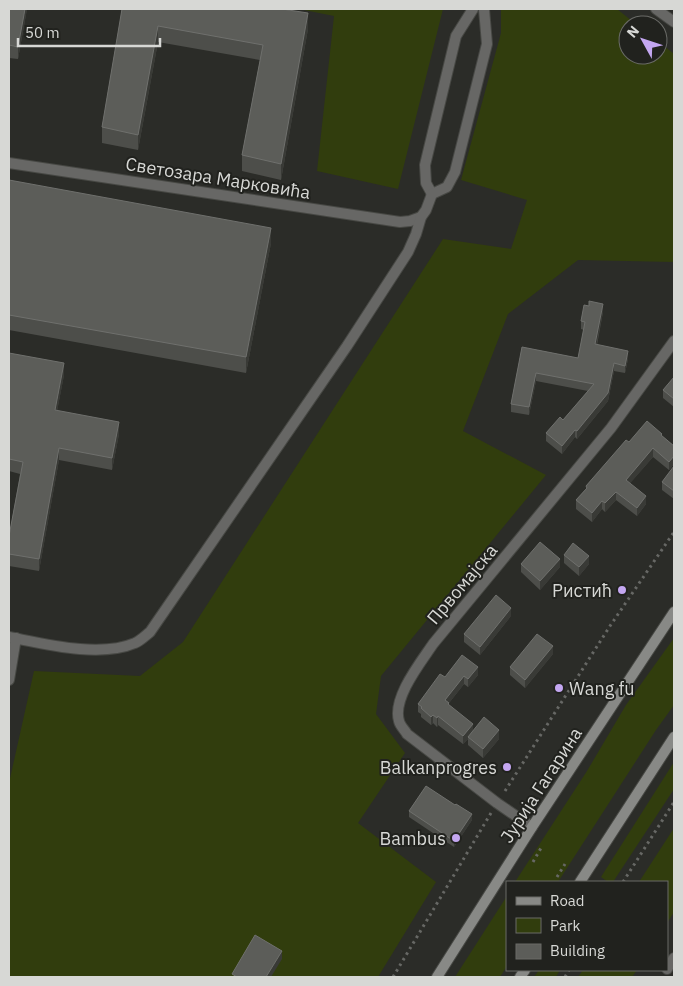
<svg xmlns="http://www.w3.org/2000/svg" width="683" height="986" font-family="'IBM Plex Sans',sans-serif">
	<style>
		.green { fill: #313d0d }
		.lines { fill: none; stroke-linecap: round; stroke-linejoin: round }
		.lane-casing { stroke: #474844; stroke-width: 12 }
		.street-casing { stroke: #474844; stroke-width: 12 }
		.secondary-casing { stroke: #474844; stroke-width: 12 }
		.path { stroke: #676865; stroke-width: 3; stroke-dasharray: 2.5 4; stroke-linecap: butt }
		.lane { stroke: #676765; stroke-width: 10 }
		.street { stroke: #676765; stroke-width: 10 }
		.secondary { stroke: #888986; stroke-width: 10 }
		.wall { fill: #4d4e4a }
		.shaded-wall { fill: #393a36 }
		.building { fill: #5c5d59; stroke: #6f706d }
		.poi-dot { fill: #c4a7f1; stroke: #21221e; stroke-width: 2 }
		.labels { text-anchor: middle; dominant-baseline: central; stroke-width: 4; stroke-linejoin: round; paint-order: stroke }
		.street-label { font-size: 18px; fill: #d7d8d5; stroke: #21221e }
		.poi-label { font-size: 18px; fill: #d7d8d5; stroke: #21221e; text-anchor: end }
	</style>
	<rect width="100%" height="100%" fill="#2b2c28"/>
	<g class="green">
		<path d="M 299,9 L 443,9 L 398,189 L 317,171 L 334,16 Z"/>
		<path d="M 501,9 L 617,9 L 637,25 L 628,25 L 628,55 L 658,55 L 658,41 L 674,54 L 674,262 L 578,260 L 508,314 L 463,431 L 546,475 L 381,676 L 376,714 L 405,753 L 358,823 L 436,882 L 378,977 L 9,977 L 9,783 L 34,671 L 140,676 L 183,642 L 443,239 L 511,249 L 527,200 L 461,180 L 501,33 Z"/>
		<path d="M 674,638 L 674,705 L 656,730 L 558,882 L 515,882 L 587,771 L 626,705 Z"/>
		<path d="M 674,762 L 674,789 L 613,882 L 608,882 L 601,877 Z"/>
		<path d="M 674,828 L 674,912 L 667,923 L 667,882 L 639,882 Z"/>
		<path d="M 507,896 L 507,966 L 500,977 L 455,977 Z"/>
		<path d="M 539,970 L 560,970 L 556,977 L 534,977 Z"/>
		<path d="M 583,970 L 637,970 L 632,977 L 578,977 Z"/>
	</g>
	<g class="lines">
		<defs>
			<g id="lane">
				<path d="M 656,9 L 674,22"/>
				<path d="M 9,163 L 400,222 L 410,221 L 421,217"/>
				<path d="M 432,194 L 426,183 L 425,165 L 456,36 L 473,9"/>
				<path d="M 9,637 C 45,644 100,658 135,643 C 140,641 145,636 150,632 L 347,346 L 408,252 L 416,234 L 421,217 L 426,210 L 432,194 L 447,187 L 455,172 L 487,44 L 484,9"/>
				<path d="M 9,680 L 16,638"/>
				<path d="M 667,969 L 674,958"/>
			</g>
			<path id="street" d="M 532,827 L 497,803 L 407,734 C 405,730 400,726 399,721 C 392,698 421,662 433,644 L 611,428 L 674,341"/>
			<g id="secondary">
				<path d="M 580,882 L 674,737"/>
				<path d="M 437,977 L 532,827 L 674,612"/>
				<path d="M 520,977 L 525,970"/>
			</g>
		</defs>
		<use href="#lane" class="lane-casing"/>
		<use href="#street" class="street-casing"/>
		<use href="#secondary" class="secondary-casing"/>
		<g class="path">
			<path d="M 505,791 L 610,626 L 674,532"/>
			<path d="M 533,862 L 541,848"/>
			<path d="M 557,877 L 565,864"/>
			<path d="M 623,882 L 674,802"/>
			<path d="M 393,977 L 491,813"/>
			<path d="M 565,977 L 569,970"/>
		</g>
		<use href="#lane" class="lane"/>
		<use href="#street" class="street"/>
		<use href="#secondary" class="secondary"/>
	</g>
	<g class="wall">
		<path d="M 9,9 L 27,9 L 18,59 L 9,58 Z"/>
		<path d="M 122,9 L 308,29 L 281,180 L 242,171 L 242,155 L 260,60 L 158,42 L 138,150 L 102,143 L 102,127 Z"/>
		<path d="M 9,180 L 271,243 L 246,373 L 9,330 Z"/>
		<path d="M 603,312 L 597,345 L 628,359 L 625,373 L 614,371 L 608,401 L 577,439 L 575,437 L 562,454 L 546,441 L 546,433 L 563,420 L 588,391 L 536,381 L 529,415 L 511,412 L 511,404 L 522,347 L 578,358 L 584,330 L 581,329 L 581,321 Z"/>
		<path d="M 9,353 L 64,375 L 57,411 L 119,434 L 112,470 L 59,460 L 39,571 L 9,566 L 9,536 L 20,474 L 9,471 Z"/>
		<path d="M 674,377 L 674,407 L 663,398 L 663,390 Z"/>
		<path d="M 662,436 L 674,446 L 674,464 L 669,470 L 653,457 L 630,483 L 646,504 L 637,516 L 616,500 L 605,512 L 602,509 L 592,522 L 576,509 L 576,500 L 586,489 L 586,486 L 629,442 Z"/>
		<path d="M 674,466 L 674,499 L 662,490 L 662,482 Z"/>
		<path d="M 564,555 L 589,564 L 579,576 L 564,563 Z"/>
		<path d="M 521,564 L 560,567 L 540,590 L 521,572 Z"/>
		<path d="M 511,616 L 480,655 L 464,642 L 464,634 Z"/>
		<path d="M 553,654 L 525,688 L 510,675 L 510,667 Z"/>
		<path d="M 478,675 L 468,687 L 464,684 L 449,703 L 449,705 L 473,730 L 499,739 L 483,758 L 468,745 L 468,739 L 463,744 L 438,725 L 437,727 L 433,723 L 431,725 L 421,717 L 421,714 L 418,712 L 418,704 L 445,677 Z"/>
		<path d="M 455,805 L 472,820 L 454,847 L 409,817 L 409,811 Z"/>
	</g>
	<g class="shaded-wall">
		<path d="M 25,9 L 27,9 L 18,59 L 18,47 Z"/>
		<path d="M 308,13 L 308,29 L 281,180 L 281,164 Z"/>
		<path d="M 158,26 L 158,42 L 138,150 L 138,135 Z"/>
		<path d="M 271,228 L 271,243 L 246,373 L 246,357 Z"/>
		<path d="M 603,304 L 603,312 L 595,352 L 595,344 Z"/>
		<path d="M 628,351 L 628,359 L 625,373 L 625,366 Z"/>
		<path d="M 64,363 L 64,375 L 55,422 L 55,410 Z"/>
		<path d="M 614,363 L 614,371 L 608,401 L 577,439 L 577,431 Z"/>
		<path d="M 536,373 L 536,381 L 529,415 L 529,407 Z"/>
		<path d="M 119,422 L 119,434 L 112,470 L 112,458 Z"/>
		<path d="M 575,430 L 575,437 L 562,454 L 562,446 Z"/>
		<path d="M 59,448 L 59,460 L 39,571 L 39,559 Z"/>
		<path d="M 653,448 L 653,457 L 626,488 L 626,480 Z"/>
		<path d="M 674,456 L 674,464 L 669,470 L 669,462 Z"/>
		<path d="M 616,492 L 616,500 L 605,512 L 605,503 Z"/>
		<path d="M 646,496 L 646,504 L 637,516 L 637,508 Z"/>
		<path d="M 602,501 L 602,509 L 592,522 L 592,513 Z"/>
		<path d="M 589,556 L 589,564 L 579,576 L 579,567 Z"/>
		<path d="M 560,559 L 560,567 L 540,590 L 540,581 Z"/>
		<path d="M 511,608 L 511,616 L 480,655 L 480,647 Z"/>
		<path d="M 553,646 L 553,654 L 525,688 L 525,680 Z"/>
		<path d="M 478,667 L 478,675 L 468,687 L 468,679 Z"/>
		<path d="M 464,676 L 464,684 L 449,703 L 449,711 L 445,700 Z"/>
		<path d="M 433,715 L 433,723 L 431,725 L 431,717 Z"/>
		<path d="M 438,716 L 438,725 L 437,727 L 437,718 Z"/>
		<path d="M 473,724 L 473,732 L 468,737 L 468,739 L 463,744 L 463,736 Z"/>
		<path d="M 499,730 L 499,739 L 483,758 L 483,749 Z"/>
		<path d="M 472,814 L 472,820 L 454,847 L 454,841 Z"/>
		<path d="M 282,951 L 282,959 L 271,977 L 266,977 Z"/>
	</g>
	<g class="building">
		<path d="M 9,9 L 25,9 L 18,47 L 9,45 Z"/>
		<path d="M 122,9 L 282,9 L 308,13 L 281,164 L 242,155 L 263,45 L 158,26 L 138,135 L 102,127 Z"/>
		<path d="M 9,180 L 271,228 L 246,357 L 9,315 Z"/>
		<path d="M 589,301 L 603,304 L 595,344 L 628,351 L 625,366 L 614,363 L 608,393 L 577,431 L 575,430 L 562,446 L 546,433 L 560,417 L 563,420 L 594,384 L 536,373 L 529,407 L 511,404 L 522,347 L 578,358 L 585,322 L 581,321 L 584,305 L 589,306 Z"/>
		<path d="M 9,353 L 64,363 L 55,410 L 119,422 L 112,458 L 59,448 L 39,559 L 9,554 L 9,536 L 23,462 L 9,459 Z"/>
		<path d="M 674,377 L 674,399 L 663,390 Z"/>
		<path d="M 647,421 L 662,434 L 661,435 L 674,446 L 674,456 L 669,462 L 653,448 L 626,480 L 646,496 L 637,508 L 616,492 L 605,503 L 602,501 L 592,513 L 576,500 L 587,488 L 586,486 L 626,440 L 629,442 Z"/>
		<path d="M 674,466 L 674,491 L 662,482 Z"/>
		<path d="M 540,542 L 560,559 L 540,581 L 521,564 Z"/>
		<path d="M 573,543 L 589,556 L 579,567 L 564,555 Z"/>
		<path d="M 496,595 L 511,608 L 480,647 L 464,634 Z"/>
		<path d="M 537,634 L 553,646 L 525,680 L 510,667 Z"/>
		<path d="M 462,655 L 478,667 L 468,679 L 464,676 L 445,700 L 449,703 L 448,704 L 473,724 L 463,736 L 438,716 L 437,718 L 433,715 L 431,717 L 421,708 L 422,707 L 418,704 L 440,674 L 445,677 Z"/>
		<path d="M 484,717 L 499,730 L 483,749 L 468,737 Z"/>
		<path d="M 426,786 L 455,805 L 456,804 L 472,814 L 454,841 L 409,811 Z"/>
		<path d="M 255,935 L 282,951 L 266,977 L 237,977 L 232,974 Z"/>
	</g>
	<g class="poi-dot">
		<circle cx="622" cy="590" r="5"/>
		<circle cx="559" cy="688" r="5"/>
		<circle cx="507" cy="767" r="5"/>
		<circle cx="456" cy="838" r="5"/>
	</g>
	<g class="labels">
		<g class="street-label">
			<text transform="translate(218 178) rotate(9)">Светозара Марковића</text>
			<text transform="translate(462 584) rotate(-50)">Првомајска</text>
			<text transform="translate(541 785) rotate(-57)">Јурија Гагарина</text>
		</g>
		<g class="poi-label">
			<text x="612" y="590">Ристић</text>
			<text x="569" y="688" text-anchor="start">Wang fu</text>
			<text x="497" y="767">Balkanprogres</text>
			<text x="446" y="838">Bambus</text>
		</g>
	</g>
	<rect width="683" height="986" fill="none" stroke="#d7d8d5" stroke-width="20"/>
	<rect x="506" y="881" width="162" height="90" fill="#21221e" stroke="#6a6b67"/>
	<rect x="516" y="897" width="25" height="8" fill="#888986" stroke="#6a6b67"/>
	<text x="550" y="906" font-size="15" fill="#d7d8d5">Road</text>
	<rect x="516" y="918" width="25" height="15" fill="#313d0d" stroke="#6a6b67"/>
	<text x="550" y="931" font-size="15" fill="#d7d8d5">Park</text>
	<rect x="516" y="944" width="25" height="15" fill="#5c5d59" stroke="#6a6b67"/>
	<text x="550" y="956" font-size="15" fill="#d7d8d5">Building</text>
	<g transform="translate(643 40) rotate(310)"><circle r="24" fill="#21221e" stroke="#6a6b67"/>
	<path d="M0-4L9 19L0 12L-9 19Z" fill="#c4a7f1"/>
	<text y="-8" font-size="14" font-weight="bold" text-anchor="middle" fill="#d7d8d5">N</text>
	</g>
	<path d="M18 38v8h142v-8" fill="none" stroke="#d7d8d5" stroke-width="2.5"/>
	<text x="25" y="38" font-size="15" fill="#d7d8d5" stroke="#21221e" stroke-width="4" paint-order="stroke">50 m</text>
</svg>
